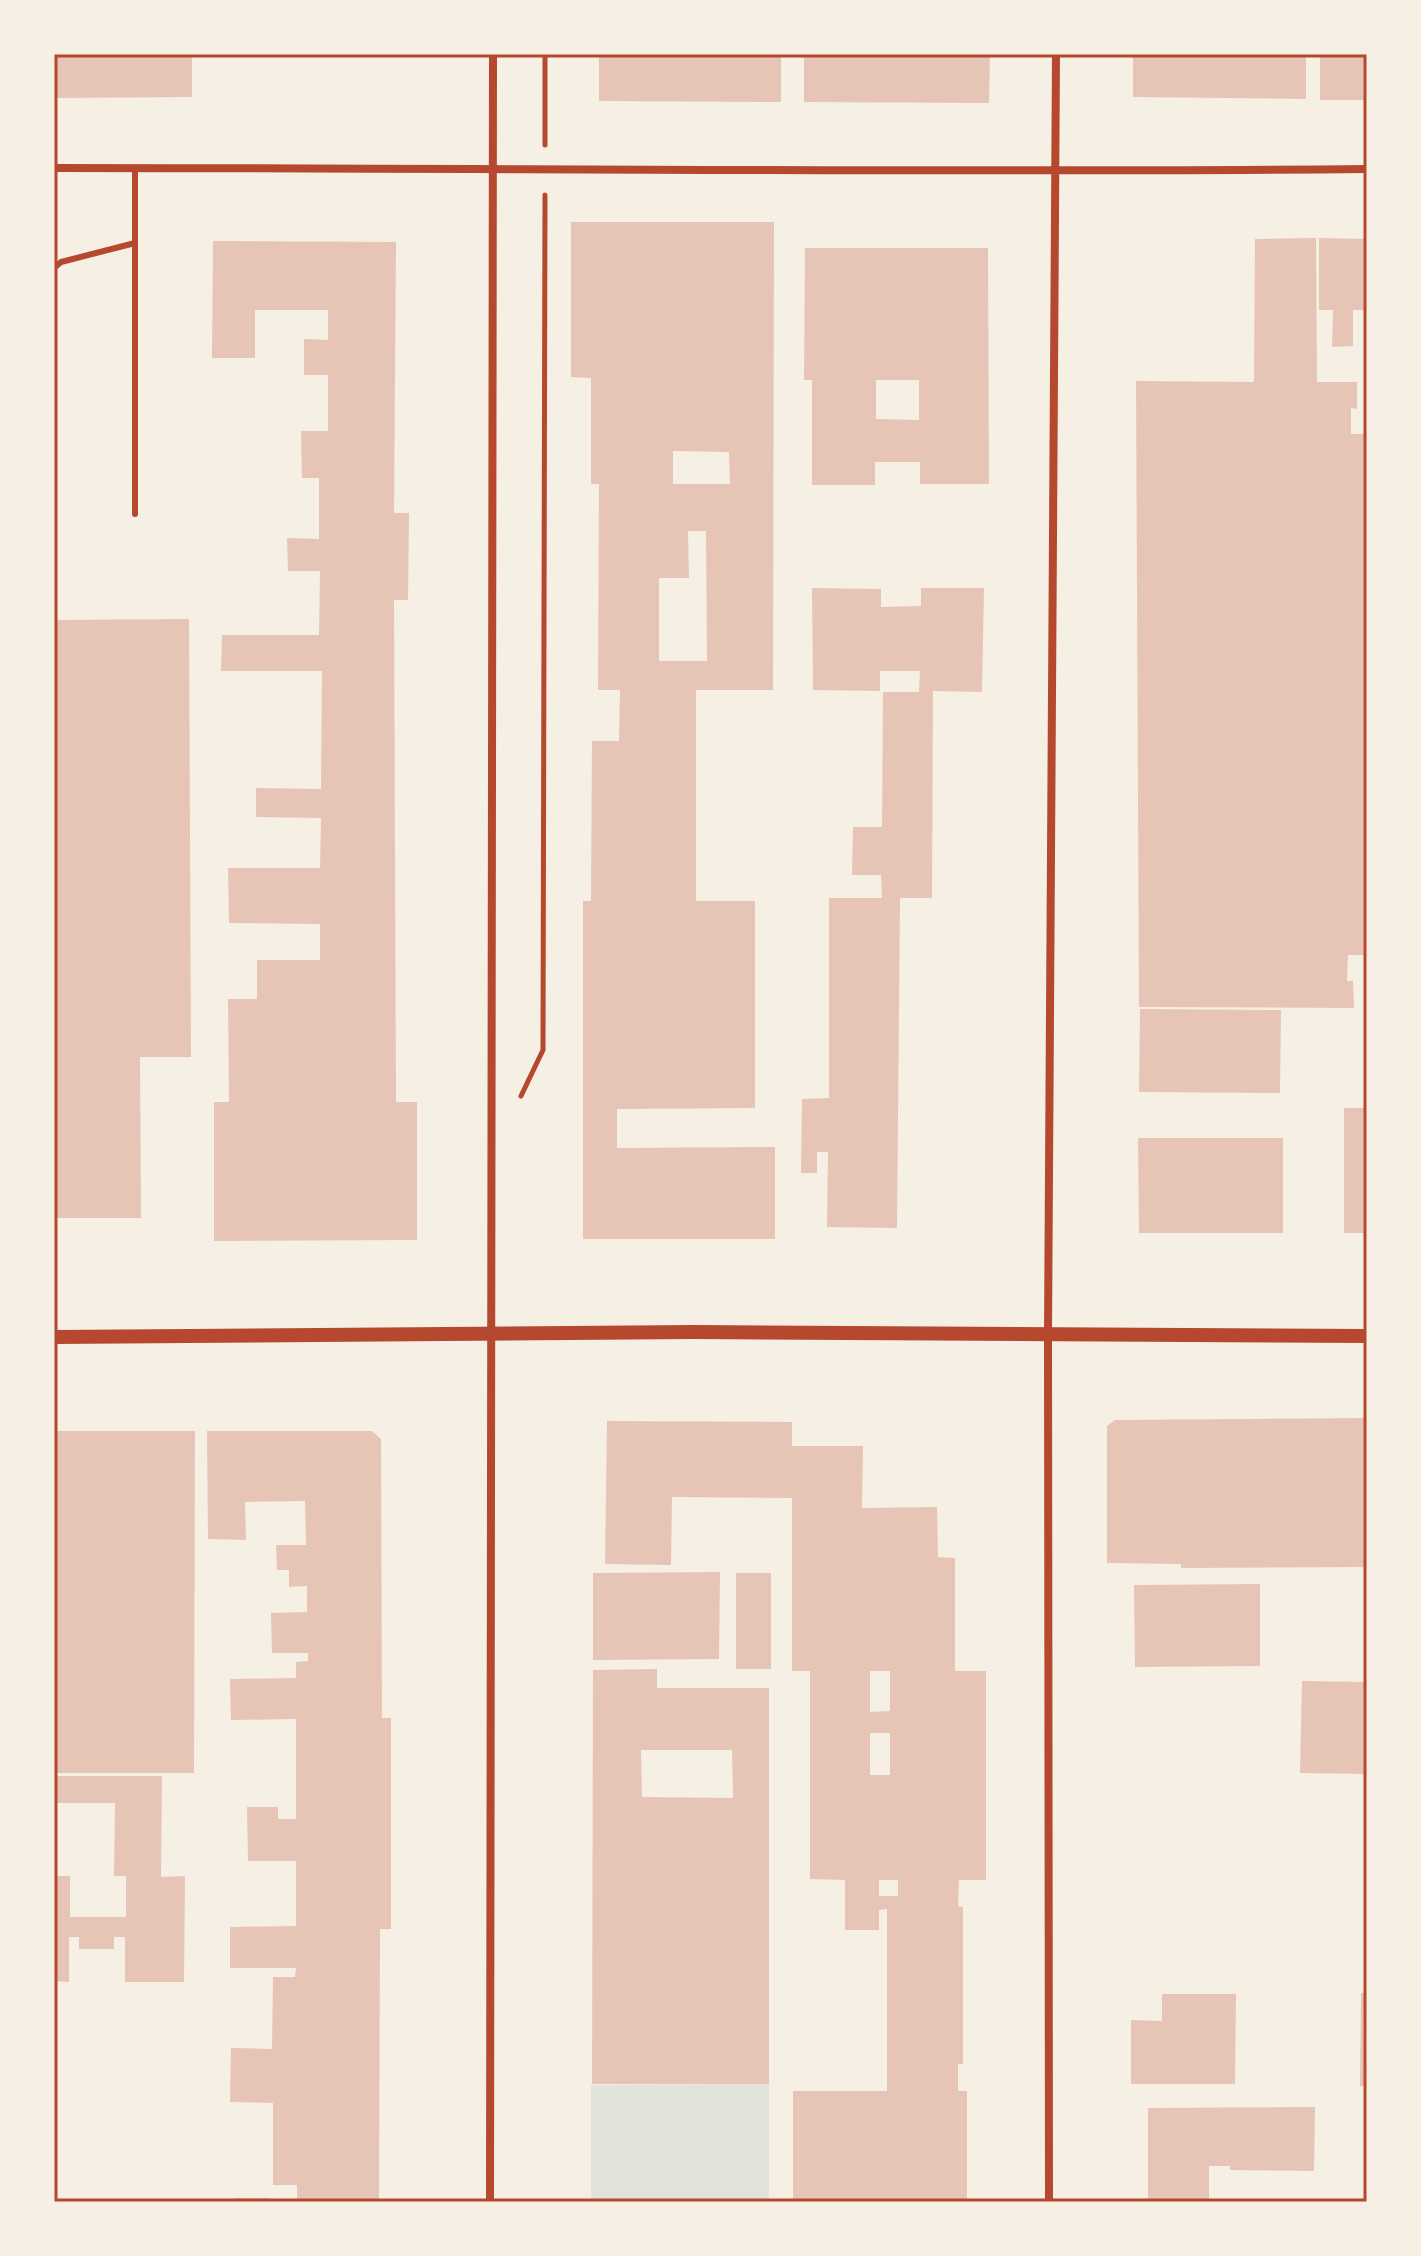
<svg xmlns="http://www.w3.org/2000/svg" width="1421" height="2256" font-family="Raleway,sans-serif">
	<style>
		.green { fill: #e2e4dc }
		.building { fill: #e6c5b7; fill-rule: evenodd }
		.lines { fill: none; stroke-linecap: round; stroke-linejoin: round }
		.path { stroke: #b5482f; stroke-width: 5 }
		.service { stroke: #b5482f; stroke-width: 6 }
		.minor { stroke: #b5482f; stroke-width: 8 }
		.tertiary { stroke: #b5482f; stroke-width: 14 }
		.neatline { fill: none; stroke: #b5482f; stroke-width: 3 }
	</style>
	<rect width="100%" height="100%" fill="#f6efe4"/>
	<path class="green" d="M 769,2084 L 769,2202 L 591,2202 L 591,2085 Z"/>
	<g class="building">
		<path d="M 54,54 L 192,54 L 192,97 L 54,98 Z"/>
		<path d="M 599,54 L 781,54 L 781,102 L 599,101 Z"/>
		<path d="M 804,54 L 990,54 L 989,103 L 804,102 Z"/>
		<path d="M 1133,54 L 1306,54 L 1306,99 L 1133,97 Z"/>
		<rect x="1320" y="54" width="47" height="46"/>
		<path d="M 571,222 L 774,222 L 773,690 L 696,690 L 696,901 L 755,901 L 755,1108 L 617,1109 L 617,1148 L 775,1147 L 775,1239 L 583,1239 L 583,901 L 591,901 L 592,741 L 619,741 L 620,690 L 598,690 L 599,484 L 591,484 L 591,378 L 571,377 ZM 673,451 L 729,452 L 730,484 L 673,484 ZM 688,531 L 706,531 L 707,661 L 659,661 L 659,578 L 689,578 Z"/>
		<path d="M 1316,238 L 1317,382 L 1357,382 L 1357,409 L 1351,408 L 1351,434 L 1367,434 L 1367,955 L 1348,955 L 1347,981 L 1353,981 L 1354,1008 L 1139,1007 L 1136,381 L 1254,382 L 1255,239 Z"/>
		<path d="M 1319,238 L 1367,239 L 1367,310 L 1353,310 L 1353,346 L 1332,347 L 1333,310 L 1319,310 Z"/>
		<path d="M 213,241 L 396,242 L 394,513 L 409,513 L 408,600 L 394,600 L 396,1102 L 417,1102 L 417,1240 L 214,1241 L 214,1102 L 229,1102 L 228,999 L 257,999 L 257,960 L 320,960 L 320,924 L 229,923 L 228,868 L 320,868 L 321,818 L 256,817 L 256,788 L 321,789 L 322,671 L 221,671 L 222,635 L 319,635 L 320,571 L 288,571 L 287,538 L 319,539 L 319,478 L 302,478 L 301,431 L 328,431 L 328,375 L 304,375 L 304,339 L 328,340 L 328,310 L 255,310 L 255,358 L 212,358 Z"/>
		<path d="M 805,248 L 988,248 L 989,484 L 920,484 L 920,462 L 875,462 L 875,485 L 812,485 L 812,380 L 804,380 ZM 876,380 L 919,380 L 919,420 L 876,419 Z"/>
		<path d="M 812,588 L 881,589 L 881,607 L 921,606 L 921,588 L 984,588 L 982,692 L 933,691 L 932,898 L 900,898 L 897,1228 L 827,1227 L 828,1152 L 817,1152 L 817,1173 L 801,1173 L 802,1099 L 829,1098 L 829,898 L 882,898 L 881,875 L 852,875 L 853,827 L 882,827 L 883,692 L 919,692 L 920,671 L 880,671 L 880,691 L 813,690 Z"/>
		<path d="M 189,619 L 191,1057 L 140,1057 L 141,1218 L 54,1218 L 54,620 Z"/>
		<path d="M 1140,1009 L 1281,1010 L 1280,1093 L 1139,1092 Z"/>
		<rect x="1344" y="1108" width="23" height="125"/>
		<path d="M 1138,1138 L 1283,1138 L 1283,1233 L 1139,1233 Z"/>
		<path d="M 1367,1418 L 1367,1567 L 1181,1568 L 1181,1564 L 1107,1563 L 1107,1426 L 1115,1420 Z"/>
		<path d="M 607,1421 L 792,1422 L 792,1446 L 863,1446 L 862,1508 L 937,1507 L 938,1557 L 955,1558 L 955,1671 L 986,1671 L 986,1880 L 959,1880 L 958,1906 L 963,1907 L 963,2064 L 958,2064 L 958,2091 L 967,2091 L 967,2202 L 793,2202 L 793,2091 L 887,2091 L 887,1909 L 879,1910 L 879,1930 L 845,1930 L 845,1880 L 810,1879 L 810,1671 L 792,1671 L 792,1498 L 672,1497 L 671,1565 L 605,1564 ZM 870,1671 L 890,1671 L 890,1711 L 870,1712 ZM 870,1733 L 890,1733 L 890,1775 L 870,1775 ZM 879,1880 L 898,1880 L 898,1896 L 879,1896 Z"/>
		<path d="M 54,1431 L 195,1431 L 194,1773 L 54,1773 Z"/>
		<path d="M 207,1431 L 372,1431 L 381,1439 L 382,1718 L 391,1718 L 391,1929 L 380,1929 L 379,2202 L 297,2202 L 297,2185 L 273,2185 L 273,2103 L 230,2102 L 231,2048 L 272,2049 L 273,1977 L 295,1977 L 296,1968 L 230,1968 L 230,1927 L 296,1926 L 296,1861 L 248,1861 L 247,1807 L 278,1807 L 278,1819 L 296,1819 L 296,1719 L 231,1720 L 230,1679 L 296,1678 L 296,1662 L 308,1661 L 308,1653 L 272,1653 L 271,1613 L 307,1612 L 307,1586 L 289,1587 L 289,1570 L 277,1570 L 276,1545 L 306,1545 L 305,1501 L 245,1502 L 246,1540 L 208,1539 Z"/>
		<path d="M 720,1572 L 719,1659 L 593,1660 L 593,1573 Z"/>
		<rect x="736" y="1573" width="35" height="96"/>
		<path d="M 1260,1584 L 1260,1666 L 1135,1667 L 1134,1585 Z"/>
		<path d="M 657,1669 L 657,1688 L 769,1688 L 769,2084 L 592,2084 L 593,1670 ZM 641,1750 L 732,1750 L 733,1798 L 642,1797 Z"/>
		<path d="M 1302,1681 L 1367,1682 L 1367,1774 L 1300,1773 Z"/>
		<path d="M 54,1776 L 162,1776 L 161,1877 L 185,1876 L 184,1982 L 125,1982 L 125,1937 L 114,1937 L 114,1949 L 79,1949 L 79,1937 L 69,1937 L 69,1982 L 54,1981 L 54,1876 L 70,1876 L 70,1917 L 126,1917 L 126,1876 L 114,1876 L 115,1803 L 57,1803 L 57,1844 L 54,1844 Z"/>
		<path d="M 1361,1993 L 1367,1993 L 1367,2086 L 1360,2086 Z"/>
		<path d="M 1162,1994 L 1236,1994 L 1235,2084 L 1131,2084 L 1131,2020 L 1162,2021 Z"/>
		<path d="M 1315,2107 L 1314,2171 L 1230,2170 L 1230,2166 L 1209,2166 L 1209,2202 L 1148,2202 L 1148,2108 Z"/>
		<path d="M 234,2198 L 269,2198 L 270,2202 L 234,2202 Z"/>
	</g>
	<g class="lines">
		<g class="path">
			<path d="M 545,54 L 545,145"/>
			<path d="M 521,1096 L 543,1050 L 545,195"/>
		</g>
		<g class="service">
			<path d="M 54,268 L 61,262 L 135,243"/>
			<path d="M 135,514 L 135,168"/>
		</g>
		<g class="minor">
			<path d="M 54,168 C 492,168 929,173 1367,169"/>
			<path d="M 490,2202 L 493,54"/>
			<path d="M 1049,2202 L 1048,1334 L 1056,54"/>
		</g>
		<path class="tertiary" d="M 54,1337 L 694,1332 L 1367,1336"/>
	</g>
	<rect width="1421" height="2256" fill="none" stroke="#f6efe4" stroke-width="112"/>
	<rect x="56" y="56" width="1309" height="2144" class="neatline"/>
</svg>
